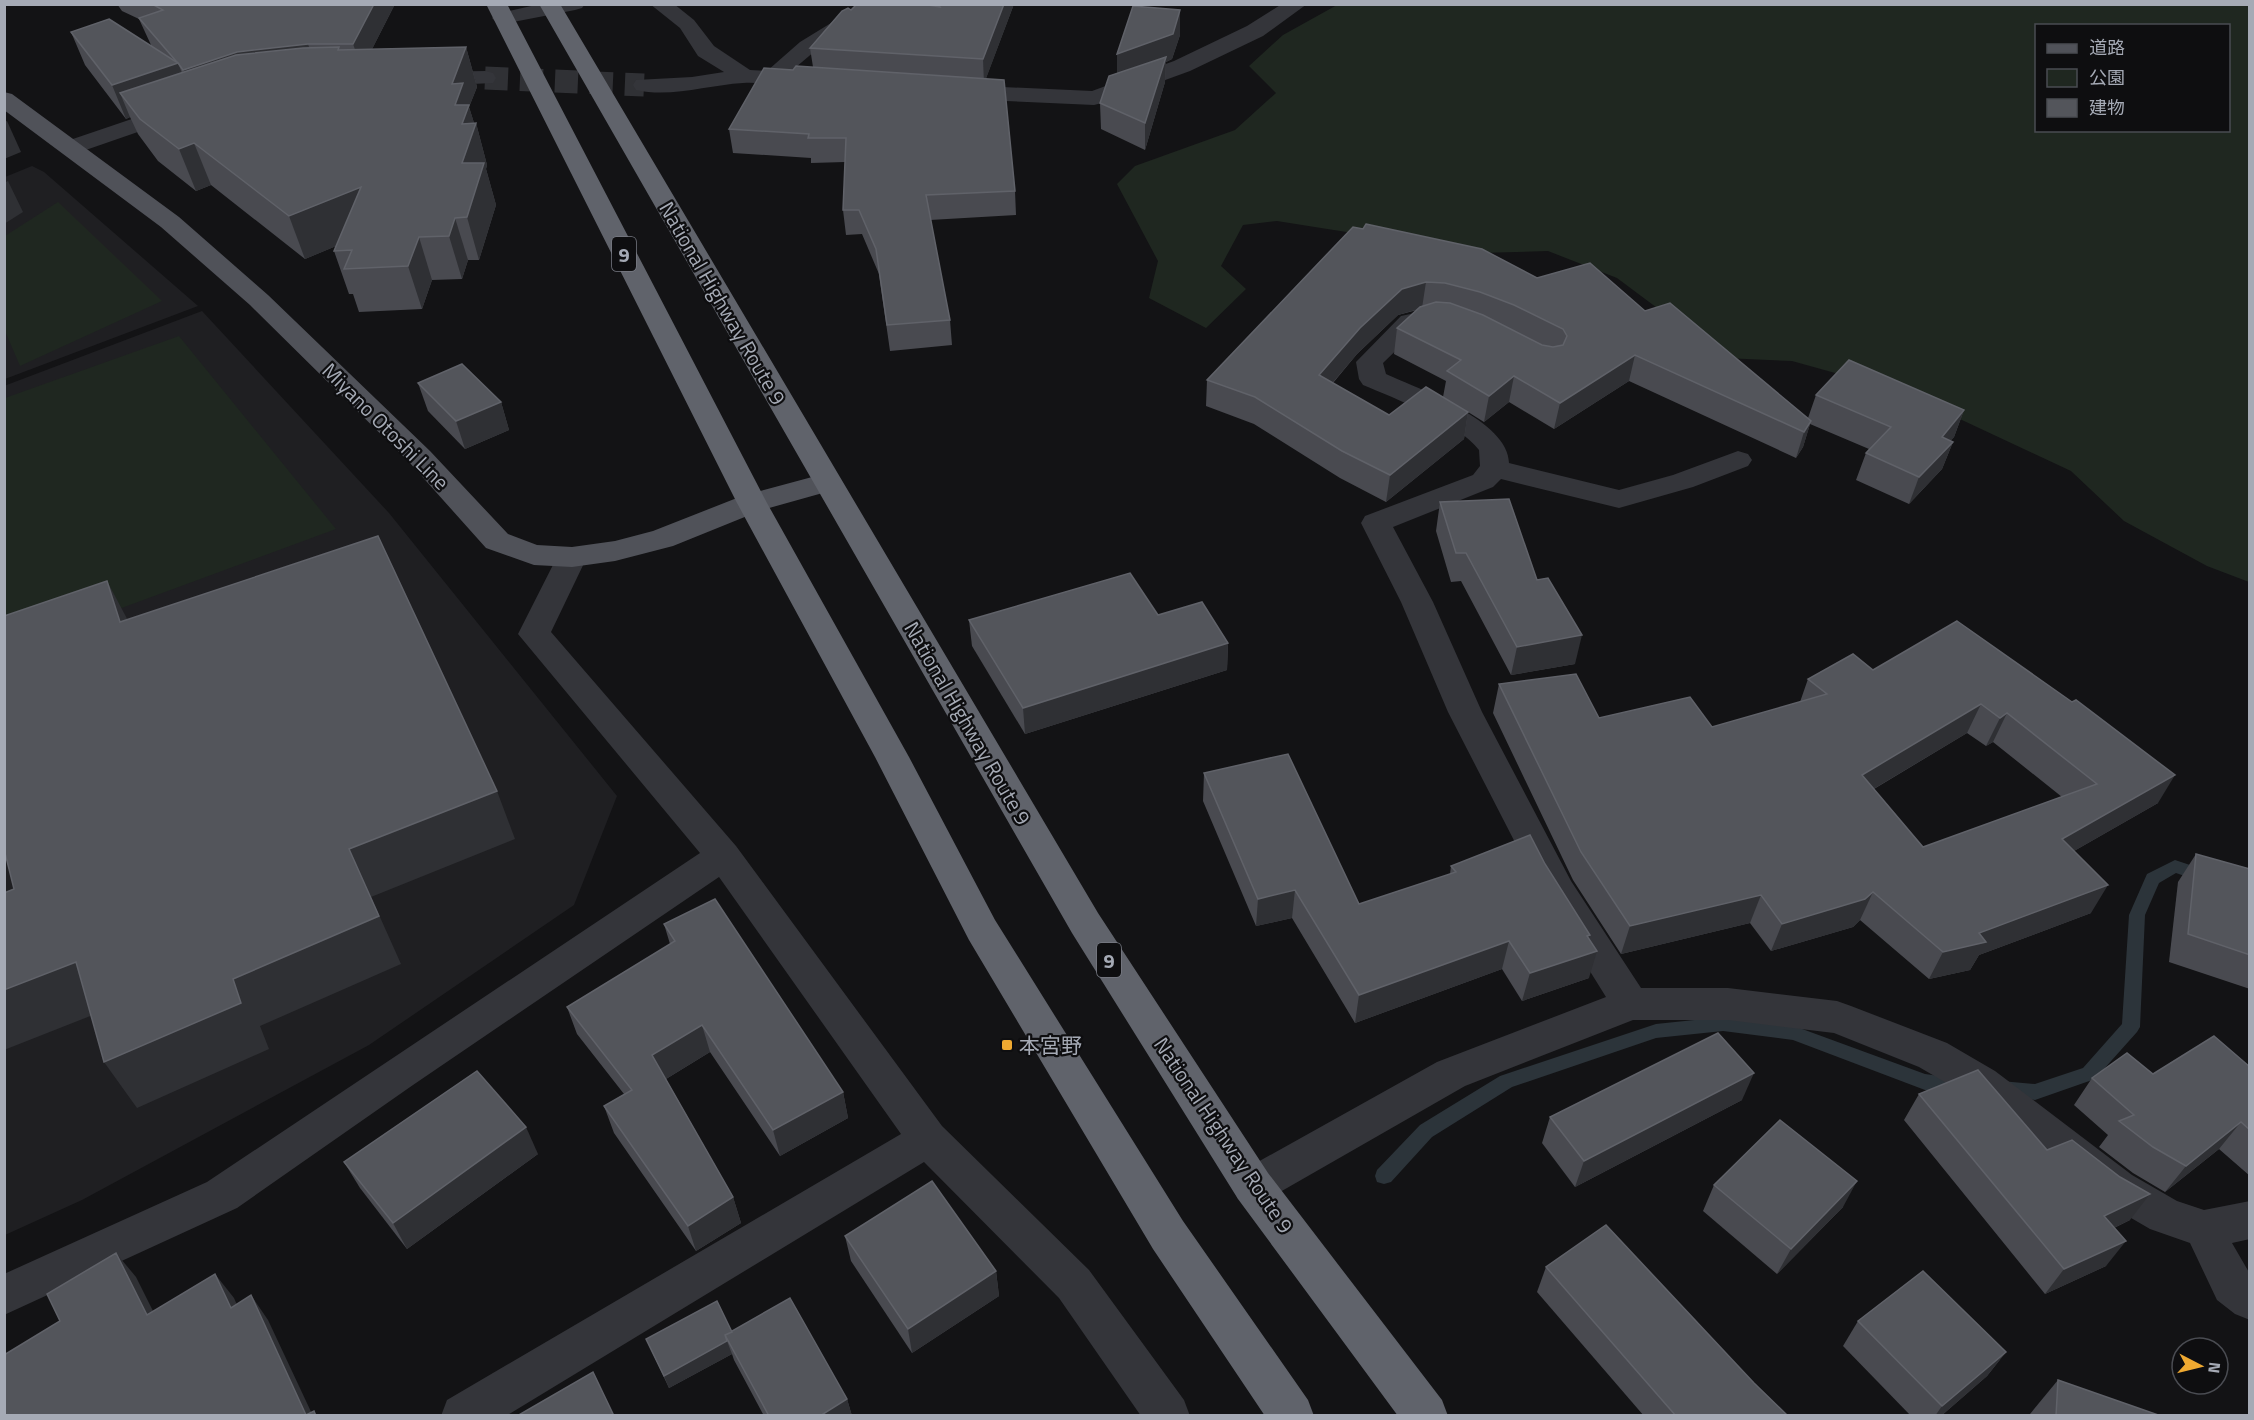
<svg xmlns="http://www.w3.org/2000/svg" width="2254" height="1420" font-family="'Titillium Web','Noto Sans JP',sans-serif">
	<style>
		.built { fill: #1f1f22 }
		.green { fill: #1f2720; fill-rule: evenodd }
		.lines { fill: none; stroke-linecap: round; stroke-linejoin: round }
		.stream { fill: #2c343a; fill-rule: evenodd }
		.minor-tunnel { stroke: #303135; stroke-width: 23; stroke-dasharray: 23 12; stroke-linecap: butt }
		.minor { fill: #34353a; fill-rule: evenodd }
		.major { fill: #505259; fill-rule: evenodd }
		.highway { fill: #60636b; fill-rule: evenodd }
		.wall { fill: #494a50; fill-rule: evenodd }
		.shaded-wall { fill: #2f3034 }
		.building { fill: #53555b; stroke: #606269; stroke-width: 1.5; fill-rule: evenodd }
		.poi-dot { fill: #efa931; stroke: #0e0e10; stroke-width: 2 }
		.labels { text-anchor: middle; dominant-baseline: central; stroke-width: 4.5; stroke-linejoin: round; paint-order: stroke }
		.shield { fill: #0e0e10; stroke: #787b84; stroke-width: 1.5 }
		.shield-label { font-size: 20px; font-weight: bold; fill: #a5aab5 }
		.street-label { font-size: 21px; fill: #a5aab5; stroke: #0e0e10 }
		.poi-label { font-size: 21px; fill: #a5aab5; stroke: #0e0e10; text-anchor: start }
	</style>
	<rect width="100%" height="100%" fill="#131315"/>
	<g class="built">
		<path d="M 32,166 L 44,172 L 198,306 L 5,379 L 5,177 Z"/>
		<path d="M 202,311 L 389,513 L 617,796 L 574,905 L 369,1045 L 82,1200 L 5,1235 L 4,386 Z"/>
	</g>
	<g class="green">
		<path d="M 1337,5 L 2249,5 L 2249,582 L 2207,566 L 2124,521 L 2071,471 L 1900,391 L 1792,361 L 1724,358 L 1617,278 L 1548,251 L 1479,253 L 1277,221 L 1243,225 L 1221,266 L 1246,289 L 1206,328 L 1149,298 L 1158,261 L 1117,184 L 1135,166 L 1235,130 L 1276,93 L 1249,66 L 1283,35 ZM 2036,26 L 2228,26 L 2228,130 L 2036,130 Z"/>
		<path d="M 58,202 L 162,301 L 20,366 L 5,331 L 5,236 Z"/>
		<path d="M 179,336 L 336,529 L 5,651 L 5,398 Z"/>
	</g>
	<g class="lines">
		<g class="stream">
			<path d="M 2175,860 L 2211,872 L 2213,877 L 2211,882 L 2205,883 L 2176,873 L 2159,883 L 2145,915 L 2140,1027 L 2137,1032 L 2095,1079 L 2035,1100 L 1995,1094 L 1992,1089 L 1995,1084 L 2001,1081 L 2035,1084 L 2083,1068 L 2122,1024 L 2129,915 L 2147,874 Z"/>
			<path d="M 1723,1017 L 1794,1026 L 1925,1074 L 1968,1080 L 1971,1085 L 1968,1090 L 1962,1093 L 1925,1090 L 1793,1040 L 1723,1031 L 1656,1038 L 1512,1087 L 1432,1137 L 1391,1182 L 1384,1184 L 1377,1182 L 1375,1176 L 1377,1170 L 1420,1125 L 1500,1076 L 1656,1024 Z"/>
		</g>
		<path class="minor-tunnel" d="M 485,78 L 644,85"/>
		<g class="minor">
			<path d="M 540,4 L 585,4 L 582,8 L 575,10 L 503,24 L 496,22 L 492,18 L 496,14 Z"/>
			<path d="M 650,4 L 674,4 L 694,20 L 714,46 L 750,70 L 767,71 L 800,42 L 862,4 L 888,4 L 885,8 L 815,51 L 789,73 L 812,76 L 815,81 L 812,86 L 804,88 C 784,86 763,82 743,83 C 708,85 671,98 636,90 L 633,85 L 636,80 L 692,77 L 724,72 L 698,56 L 680,28 Z"/>
			<path d="M 1282,4 L 1307,4 L 1263,36 L 1190,71 L 1102,103 L 1094,105 L 960,99 L 952,97 L 949,92 L 952,87 L 960,85 L 1092,91 L 1174,61 L 1247,26 Z"/>
			<path d="M 485,71 L 493,73 L 496,78 L 493,83 L 430,86 L 422,84 L 419,79 L 422,74 L 430,72 Z"/>
			<path d="M 176,104 L 184,106 L 187,111 L 184,116 L 80,152 L 72,154 L 64,152 L 60,147 L 64,142 Z"/>
			<path d="M 1434,309 L 1443,311 L 1447,317 L 1443,323 L 1419,328 L 1383,363 L 1386,374 C 1419,389 1509,421 1509,463 L 1619,490 L 1673,475 L 1738,451 L 1748,454 L 1752,460 L 1748,466 L 1693,487 L 1619,508 L 1501,479 L 1493,487 L 1393,527 L 1433,602 L 1482,712 L 1571,881 L 1641,988 L 1728,988 L 1837,1001 L 1851,1006 L 1947,1043 L 1995,1071 L 2132,1175 L 2177,1201 L 2204,1210 L 2250,1201 L 2250,1239 L 2232,1243 L 2250,1274 L 2250,1320 L 2235,1314 L 2217,1300 L 2190,1243 L 2150,1229 L 2102,1201 L 1967,1095 L 1919,1067 L 1834,1033 L 1728,1020 L 1633,1020 L 1465,1086 L 1268,1199 L 1253,1205 L 1238,1199 L 1232,1186 L 1238,1173 L 1437,1062 L 1606,997 L 1540,891 L 1448,712 L 1401,602 L 1361,523 L 1365,516 L 1473,475 L 1480,466 L 1479,450 C 1459,423 1394,398 1363,385 L 1359,379 L 1356,362 L 1401,316 Z"/>
			<path d="M 572,547 L 583,550 L 587,557 L 551,632 L 736,846 L 942,1126 L 1089,1270 L 1184,1400 L 1190,1416 L 1141,1416 L 1059,1298 L 924,1162 L 506,1416 L 441,1416 L 447,1400 L 901,1134 L 719,877 L 413,1085 L 237,1208 L 4,1315 L 4,1274 L 207,1182 L 700,853 L 518,634 L 557,557 L 561,550 Z"/>
		</g>
		<path class="major" d="M 4,92 L 12,94 L 179,217 L 268,295 L 430,451 L 508,534 L 537,545 L 572,547 L 615,541 L 653,531 L 742,496 L 827,473 L 837,475 L 842,482 L 837,489 L 762,510 L 673,546 L 615,561 L 572,567 L 534,565 L 486,548 L 410,463 L 250,305 L 161,227 L 4,110 Z"/>
		<g class="highway">
			<path d="M 486,4 L 507,4 L 767,503 L 909,757 L 995,920 L 1183,1221 L 1308,1400 L 1314,1416 L 1265,1416 L 1153,1249 L 969,940 L 875,757 L 737,503 Z"/>
			<path d="M 539,4 L 560,4 L 1098,913 L 1268,1173 L 1442,1400 L 1448,1416 L 1398,1416 L 1238,1199 L 1072,933 Z"/>
		</g>
	</g>
	<g class="wall">
		<path d="M 117,4 L 395,4 L 372,49 L 466,47 L 477,87 L 469,107 L 474,123 L 476,123 L 487,165 L 486,169 L 496,205 L 479,260 L 468,260 L 462,279 L 432,280 L 422,309 L 359,312 L 353,294 L 349,294 L 334,251 L 336,246 L 305,259 L 211,185 L 196,191 L 158,161 L 138,134 L 130,117 L 126,119 L 85,65 L 71,32 L 151,45 L 139,19 L 122,11 Z"/>
		<path d="M 857,4 L 1014,4 L 986,78 L 1015,191 L 1016,215 L 930,220 L 950,320 L 952,345 L 890,351 L 879,274 L 862,234 L 846,235 L 843,210 L 845,162 L 811,163 L 811,158 L 733,153 L 729,129 L 793,70 L 813,67 L 810,48 Z"/>
		<path d="M 1180,10 L 1180,35 L 1172,59 L 1166,62 L 1165,82 L 1145,150 L 1101,129 L 1100,103 L 1117,74 L 1117,54 Z"/>
		<path d="M 1353,227 L 1537,278 L 1645,311 L 1808,418 L 1816,395 L 1964,410 L 1954,437 L 1950,441 L 1953,442 L 1942,469 L 1909,504 L 1856,480 L 1866,453 L 1869,449 L 1810,424 L 1803,447 L 1796,458 L 1629,381 L 1554,429 L 1509,402 L 1484,422 L 1468,412 L 1464,439 L 1386,502 L 1340,478 L 1254,424 L 1206,406 L 1207,380 ZM 1417,310 L 1397,328 L 1394,354 L 1446,381 L 1443,397 L 1389,415 L 1333,383 L 1357,354 L 1398,315 Z"/>
		<path d="M 418,383 L 501,402 L 509,430 L 465,449 L 428,411 Z"/>
		<path d="M 1440,502 L 1537,580 L 1575,664 L 1511,675 L 1461,581 L 1451,582 L 1436,531 Z"/>
		<path d="M 1158,615 L 1228,643 L 1227,670 L 1025,734 L 972,646 L 969,620 Z"/>
		<path d="M 1957,621 L 2158,803 L 2074,851 L 2091,913 L 1979,955 L 1970,970 L 1929,979 L 1860,920 L 1853,927 L 1771,951 L 1750,923 L 1621,954 L 1573,880 L 1493,713 L 1499,684 L 1599,718 L 1712,727 L 1800,702 L 1808,679 L 1873,670 ZM 1967,733 L 1986,746 L 1993,742 L 2062,797 L 1923,847 L 1874,789 Z"/>
		<path d="M 1204,773 L 1359,904 L 1450,874 L 1451,866 L 1545,864 L 1589,939 L 1589,978 L 1522,1001 L 1502,969 L 1355,1023 L 1292,918 L 1256,926 L 1203,801 Z"/>
		<path d="M 2196,854 L 2250,869 L 2250,989 L 2169,962 L 2178,882 Z"/>
		<path d="M 664,924 L 843,1092 L 848,1118 L 780,1156 L 710,1052 L 666,1079 L 733,1197 L 741,1223 L 696,1251 L 614,1133 L 604,1106 L 624,1094 L 577,1034 L 567,1007 L 670,944 Z"/>
		<path d="M 2250,1067 L 2250,1176 L 2219,1149 L 2165,1192 L 2133,1173 L 2099,1147 L 2108,1135 L 2074,1105 L 2092,1078 Z"/>
		<path d="M 1919,1094 L 2047,1150 L 2130,1220 L 2114,1228 L 2106,1266 L 2045,1294 L 1904,1120 Z"/>
		<path d="M 1742,1100 L 1575,1187 L 1542,1143 L 1550,1117 Z"/>
		<path d="M 538,1154 L 407,1249 L 360,1188 L 344,1162 Z"/>
		<path d="M 1714,1185 L 1843,1207 L 1777,1274 L 1703,1211 Z"/>
		<path d="M 845,1236 L 996,1271 L 999,1296 L 912,1353 L 851,1261 Z"/>
		<path d="M 1546,1267 L 1754,1383 L 1788,1416 L 1644,1416 L 1537,1292 Z"/>
		<path d="M 1858,1321 L 2006,1352 L 1987,1376 L 1941,1416 L 1911,1416 L 1843,1346 Z"/>
		<path d="M 732,1332 L 847,1399 L 852,1416 L 764,1416 L 734,1360 L 732,1354 L 669,1388 L 646,1339 Z"/>
		<path d="M 2058,1380 L 2161,1416 L 2030,1416 L 2030,1414 Z"/>
	</g>
	<g class="shaded-wall">
		<path d="M 374,4 L 395,4 L 362,69 L 353,44 Z"/>
		<path d="M 1004,4 L 1014,4 L 984,84 L 983,59 Z"/>
		<path d="M 1180,10 L 1180,35 L 1172,59 L 1166,62 L 1165,82 L 1145,150 L 1145,123 L 1117,80 L 1117,54 Z"/>
		<path d="M 308,44 L 317,70 L 193,96 L 183,70 L 237,52 Z"/>
		<path d="M 466,47 L 477,87 L 469,107 L 475,126 L 476,123 L 487,165 L 486,169 L 496,205 L 479,260 L 467,217 L 462,163 L 452,84 Z"/>
		<path d="M 178,63 L 191,96 L 120,93 L 130,117 L 126,119 L 112,85 Z"/>
		<path d="M 7,121 L 21,152 L 4,159 L 4,122 Z"/>
		<path d="M 194,143 L 211,185 L 196,191 L 179,149 Z"/>
		<path d="M 8,181 L 23,212 L 4,224 L 4,183 Z"/>
		<path d="M 361,187 L 375,230 L 305,259 L 289,216 Z"/>
		<path d="M 455,218 L 468,260 L 462,279 L 449,236 Z"/>
		<path d="M 419,237 L 432,280 L 422,309 L 408,266 Z"/>
		<path d="M 1426,282 L 1422,308 L 1398,315 L 1357,354 L 1317,401 L 1319,375 L 1360,328 L 1402,289 Z"/>
		<path d="M 1635,355 L 1629,381 L 1554,429 L 1560,403 Z"/>
		<path d="M 1514,376 L 1509,402 L 1484,422 L 1489,396 Z"/>
		<path d="M 501,402 L 509,430 L 465,449 L 456,421 Z"/>
		<path d="M 1964,410 L 1954,437 L 1931,464 L 1942,437 Z"/>
		<path d="M 1468,412 L 1464,439 L 1386,502 L 1390,475 Z"/>
		<path d="M 1811,421 L 1803,447 L 1796,458 L 1804,432 Z"/>
		<path d="M 1953,442 L 1942,469 L 1909,504 L 1919,477 Z"/>
		<path d="M 107,581 L 133,630 L 120,622 Z"/>
		<path d="M 1582,635 L 1575,664 L 1511,675 L 1517,647 Z"/>
		<path d="M 1228,643 L 1227,670 L 1025,734 L 1023,708 Z"/>
		<path d="M 1981,704 L 1967,733 L 1850,803 L 1862,775 Z"/>
		<path d="M 2007,713 L 1993,742 L 1986,746 L 2000,718 Z"/>
		<path d="M 2175,775 L 2158,803 L 2046,867 L 2062,839 Z"/>
		<path d="M 497,791 L 515,839 L 371,897 L 401,964 L 260,1026 L 269,1049 L 137,1108 L 104,1062 L 233,979 L 349,849 Z"/>
		<path d="M 2108,885 L 2091,913 L 1979,955 L 1970,970 L 1929,979 L 1943,952 L 1979,933 Z"/>
		<path d="M 1295,890 L 1292,918 L 1256,926 L 1258,899 Z"/>
		<path d="M 1873,892 L 1860,920 L 1853,927 L 1771,951 L 1782,924 Z"/>
		<path d="M 1761,895 L 1750,923 L 1621,954 L 1630,926 Z"/>
		<path d="M 1590,935 L 1584,955 L 1597,951 L 1589,978 L 1522,1001 L 1530,973 L 1587,936 Z"/>
		<path d="M 1509,941 L 1502,969 L 1355,1023 L 1359,995 Z"/>
		<path d="M 76,962 L 108,1009 L 4,1050 L 4,990 Z"/>
		<path d="M 702,1025 L 710,1052 L 661,1082 L 652,1055 Z"/>
		<path d="M 1754,1073 L 1742,1100 L 1575,1187 L 1584,1161 Z"/>
		<path d="M 843,1092 L 848,1118 L 780,1156 L 773,1130 Z"/>
		<path d="M 2241,1122 L 2219,1149 L 2165,1192 L 2186,1166 Z"/>
		<path d="M 526,1127 L 538,1154 L 407,1249 L 393,1223 Z"/>
		<path d="M 1857,1181 L 1843,1207 L 1777,1274 L 1791,1249 Z"/>
		<path d="M 2150,1194 L 2130,1220 L 2085,1242 L 2104,1216 Z"/>
		<path d="M 733,1197 L 741,1223 L 696,1251 L 688,1226 Z"/>
		<path d="M 2126,1241 L 2106,1266 L 2045,1294 L 2064,1269 Z"/>
		<path d="M 116,1253 L 136,1277 L 167,1339 L 147,1315 Z"/>
		<path d="M 996,1271 L 999,1296 L 912,1353 L 908,1329 Z"/>
		<path d="M 215,1274 L 234,1298 L 249,1332 L 231,1308 Z"/>
		<path d="M 251,1295 L 268,1320 L 313,1416 L 306,1415 Z"/>
		<path d="M 727,1341 L 732,1354 L 669,1388 L 664,1376 Z"/>
		<path d="M 2006,1352 L 1987,1376 L 1941,1416 L 1935,1416 L 1942,1406 Z"/>
		<path d="M 847,1399 L 852,1416 L 820,1416 Z"/>
	</g>
	<g class="building">
		<path d="M 152,4 L 374,4 L 353,44 L 308,44 L 237,52 L 183,70 L 178,63 L 176,61 L 139,18 L 163,10 Z"/>
		<path d="M 857,4 L 922,4 L 940,7 L 938,4 L 1004,4 L 983,59 L 810,48 L 842,11 L 848,8 L 851,10 Z"/>
		<path d="M 1133,6 L 1180,10 L 1173,34 L 1117,54 Z"/>
		<path d="M 109,19 L 178,63 L 112,85 L 71,32 Z"/>
		<path d="M 339,47 L 338,50 L 466,47 L 452,84 L 463,83 L 455,105 L 469,105 L 462,124 L 476,123 L 462,163 L 484,163 L 467,217 L 455,218 L 449,236 L 419,237 L 408,266 L 344,269 L 352,250 L 334,251 L 361,187 L 289,216 L 194,143 L 179,149 L 140,119 L 120,93 L 236,55 L 303,48 Z"/>
		<path d="M 1166,57 L 1145,123 L 1100,103 L 1109,76 Z"/>
		<path d="M 796,66 L 1004,80 L 1015,191 L 926,195 L 950,320 L 887,325 L 876,249 L 859,210 L 843,210 L 846,138 L 808,138 L 809,134 L 729,129 L 764,68 L 793,70 Z"/>
		<path d="M 1366,224 L 1482,249 L 1537,278 L 1590,263 L 1645,311 L 1670,303 L 1811,421 L 1804,432 L 1635,355 L 1560,403 L 1514,376 L 1489,396 L 1447,371 L 1461,360 L 1397,328 L 1420,307 L 1436,302 L 1450,303 L 1483,315 L 1542,345 L 1553,347 L 1563,345 L 1567,336 L 1563,329 L 1514,305 L 1480,292 L 1445,283 L 1426,282 L 1402,289 L 1360,328 L 1319,375 L 1389,415 L 1426,387 L 1468,412 L 1390,475 L 1342,451 L 1255,397 L 1207,380 L 1353,227 L 1363,229 Z"/>
		<path d="M 1849,360 L 1964,410 L 1942,437 L 1953,442 L 1919,477 L 1866,453 L 1891,427 L 1816,395 Z"/>
		<path d="M 462,364 L 501,402 L 456,421 L 418,383 Z"/>
		<path d="M 1509,499 L 1537,580 L 1548,578 L 1582,635 L 1517,647 L 1466,553 L 1456,553 L 1440,502 Z"/>
		<path d="M 378,536 L 497,791 L 349,849 L 379,916 L 233,979 L 241,1003 L 104,1062 L 76,962 L 4,990 L 4,893 L 14,889 L 4,849 L 4,616 L 107,581 L 120,622 Z"/>
		<path d="M 1130,573 L 1158,615 L 1202,602 L 1228,643 L 1023,708 L 969,620 Z"/>
		<path d="M 1957,621 L 2072,702 L 2076,700 L 2175,775 L 2062,839 L 2108,885 L 1979,933 L 1986,942 L 1943,952 L 1873,892 L 1865,899 L 1782,924 L 1761,895 L 1630,926 L 1581,852 L 1499,684 L 1576,674 L 1599,718 L 1690,697 L 1712,727 L 1827,694 L 1808,679 L 1853,654 L 1873,670 ZM 1981,704 L 2000,718 L 2007,713 L 2097,784 L 1923,847 L 1862,775 Z"/>
		<path d="M 1288,754 L 1359,904 L 1456,872 L 1451,866 L 1530,835 L 1545,864 L 1590,935 L 1587,936 L 1597,951 L 1530,973 L 1509,941 L 1359,995 L 1295,890 L 1258,899 L 1204,773 Z"/>
		<path d="M 2196,854 L 2250,869 L 2250,955 L 2188,934 Z"/>
		<path d="M 715,899 L 843,1092 L 773,1130 L 702,1025 L 652,1055 L 733,1197 L 688,1226 L 604,1106 L 632,1090 L 567,1007 L 675,941 L 664,924 Z"/>
		<path d="M 1718,1033 L 1754,1073 L 1584,1161 L 1550,1117 Z"/>
		<path d="M 2214,1036 L 2250,1067 L 2250,1130 L 2241,1122 L 2186,1166 L 2153,1147 L 2119,1121 L 2134,1115 L 2092,1078 L 2127,1053 L 2153,1074 Z"/>
		<path d="M 1978,1070 L 2047,1150 L 2072,1140 L 2120,1177 L 2150,1194 L 2104,1216 L 2126,1241 L 2064,1269 L 1919,1094 Z"/>
		<path d="M 477,1071 L 526,1127 L 393,1223 L 344,1162 Z"/>
		<path d="M 1780,1120 L 1857,1181 L 1791,1249 L 1714,1185 Z"/>
		<path d="M 932,1181 L 996,1271 L 908,1329 L 845,1236 Z"/>
		<path d="M 1606,1225 L 1754,1383 L 1788,1416 L 1676,1416 L 1546,1267 Z"/>
		<path d="M 116,1253 L 147,1315 L 215,1274 L 231,1308 L 251,1295 L 306,1415 L 314,1411 L 316,1416 L 4,1416 L 4,1355 L 60,1321 L 47,1294 Z"/>
		<path d="M 1923,1271 L 2006,1352 L 1942,1406 L 1858,1321 Z"/>
		<path d="M 790,1298 L 847,1399 L 820,1416 L 769,1416 L 725,1335 Z"/>
		<path d="M 717,1301 L 732,1332 L 725,1335 L 727,1341 L 664,1376 L 646,1339 Z"/>
		<path d="M 593,1372 L 614,1416 L 517,1416 Z"/>
		<path d="M 2058,1380 L 2161,1416 L 2056,1416 Z"/>
	</g>
	<rect class="poi-dot" x="1001" y="1039" width="12" height="12" rx="3"/>
	<g class="labels">
		<g class="shield">
			<rect x="612" y="237" width="24" height="34" rx="4.5"/>
			<rect x="1097" y="943" width="24" height="34" rx="4.5"/>
		</g>
		<g class="shield-label">
			<text x="624" y="254">9</text>
			<text x="1109" y="960">9</text>
		</g>
		<g class="street-label">
			<text transform="translate(723 303) rotate(60)">National Highway Route 9</text>
			<text transform="translate(386 426) rotate(45)">Miyano Otoshi Line</text>
			<text transform="translate(968 723) rotate(60)">National Highway Route 9</text>
			<text transform="translate(1224 1135) rotate(56)">National Highway Route 9</text>
		</g>
		<g class="poi-label">
			<text x="1019" y="1045">本宮野</text>
		</g>
	</g>
	<rect width="2254" height="1420" fill="none" stroke="#a5aab5" stroke-width="12"/>
	<rect x="2035" y="24" width="195" height="108" fill="#0e0e10" stroke="#4a4c52" stroke-width="1.5"/>
	<rect x="2047" y="44" width="30" height="9" fill="#505259" stroke="#4a4c52" stroke-width="1.5"/>
	<text x="2089" y="54" font-size="18" fill="#a5aab5">道路</text>
	<rect x="2047" y="69" width="30" height="18" fill="#1f2720" stroke="#4a4c52" stroke-width="1.5"/>
	<text x="2089" y="84" font-size="18" fill="#a5aab5">公園</text>
	<rect x="2047" y="99" width="30" height="18" fill="#53555b" stroke="#4a4c52" stroke-width="1.5"/>
	<text x="2089" y="114" font-size="18" fill="#a5aab5">建物</text>
	<g transform="translate(2200 1366) rotate(97)"><circle r="28" fill="#0e0e10" stroke="#4a4c52" stroke-width="1.5"/>
	<path d="M0-4.5L10 22L0 15L-10 22Z" fill="#efa931"/>
	<text y="-9" font-size="16" font-weight="bold" text-anchor="middle" fill="#a5aab5">N</text>
	</g>
</svg>
